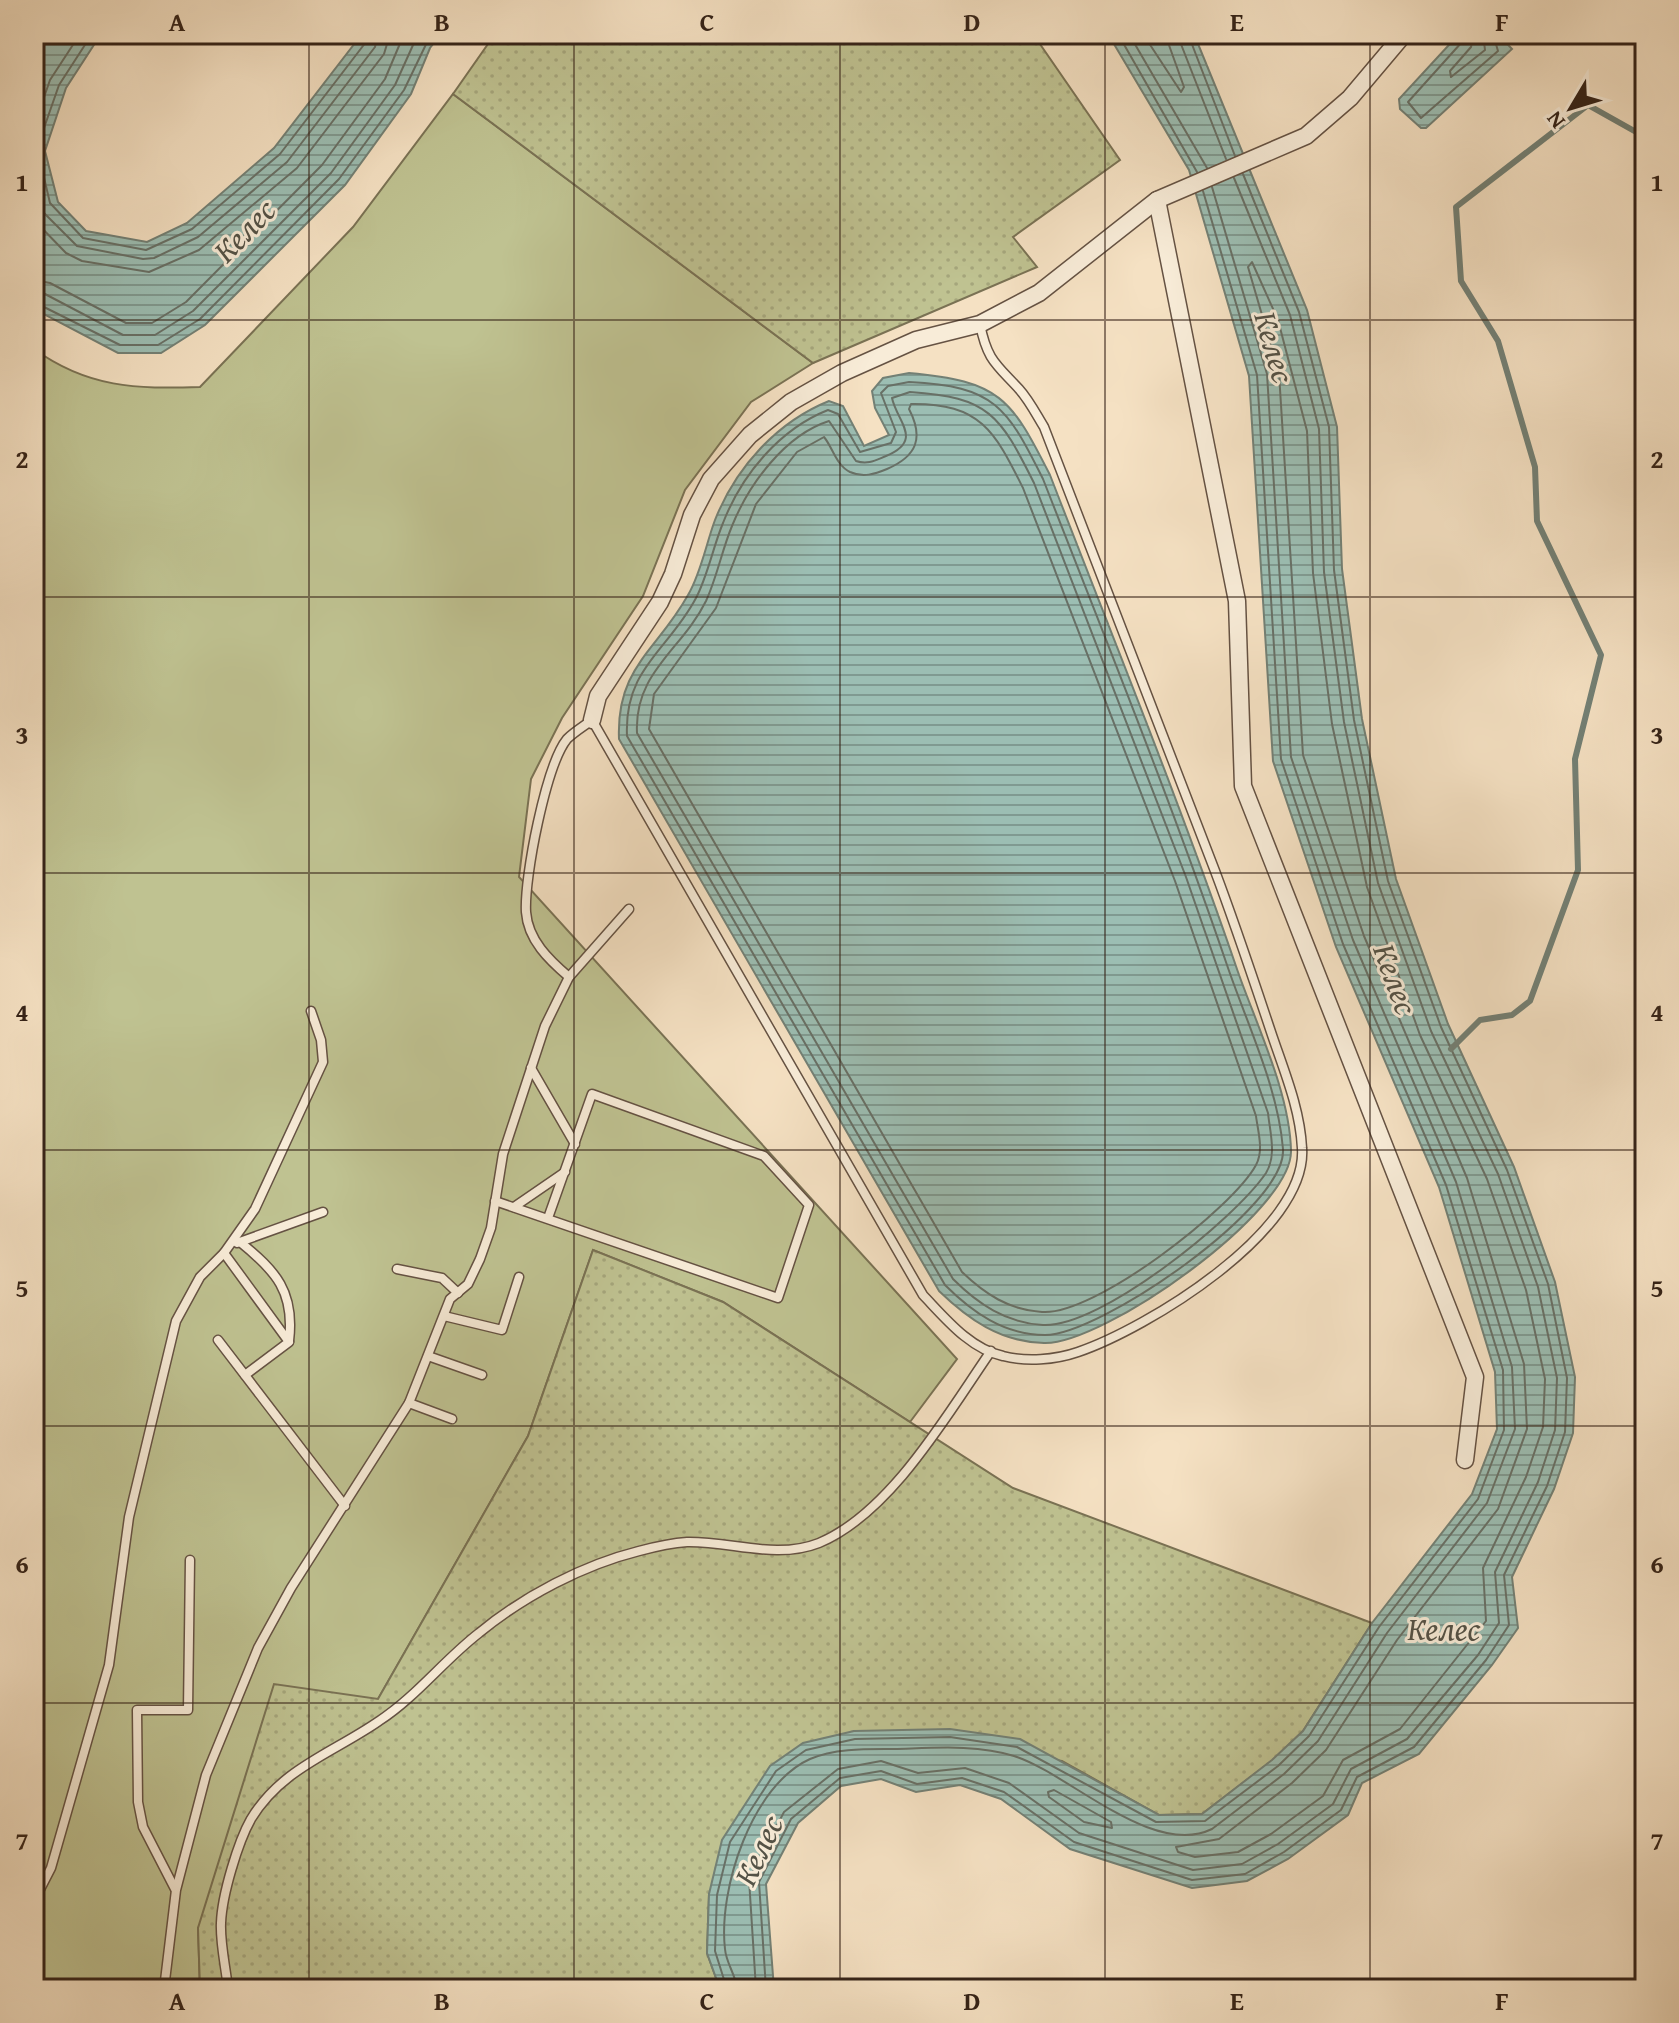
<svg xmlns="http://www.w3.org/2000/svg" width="1679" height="2023" font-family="'Gentium Book Plus',serif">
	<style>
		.grass { fill: #bfc291; stroke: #7a7254; stroke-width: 2 }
		.park { fill: url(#park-dots); stroke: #7a7254; stroke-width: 2 }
		.water { fill: url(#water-rules); stroke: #738075; stroke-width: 2 }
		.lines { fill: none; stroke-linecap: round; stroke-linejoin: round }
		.shore { stroke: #687066; stroke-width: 2 }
		.stream { stroke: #738075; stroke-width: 6 }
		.lane-casing { stroke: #655243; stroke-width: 11 }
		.street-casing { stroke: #655243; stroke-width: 19 }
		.lane { stroke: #f8ecd8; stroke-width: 8 }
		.street { stroke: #f8ecd8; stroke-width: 16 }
		.grid { fill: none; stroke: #352318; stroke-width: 2; stroke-opacity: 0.55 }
		.labels { text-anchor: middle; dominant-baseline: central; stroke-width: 6; stroke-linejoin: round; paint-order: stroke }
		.water-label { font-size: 32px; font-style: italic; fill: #545246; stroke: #f8ecd8 }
		.neatline { fill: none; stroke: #352318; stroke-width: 3 }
		.grid-label { font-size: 26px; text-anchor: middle; font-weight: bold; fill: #352318 }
	</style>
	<defs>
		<pattern id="park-dots" width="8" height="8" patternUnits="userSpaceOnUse" patternTransform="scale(2)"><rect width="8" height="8" fill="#bfc291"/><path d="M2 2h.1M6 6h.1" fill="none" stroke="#a5a67c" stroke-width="1.8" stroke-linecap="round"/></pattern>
		<pattern id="water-rules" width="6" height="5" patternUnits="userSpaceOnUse" patternTransform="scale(2)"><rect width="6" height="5" fill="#9cbeb3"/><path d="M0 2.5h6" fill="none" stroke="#809a91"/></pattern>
	</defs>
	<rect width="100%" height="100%" fill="#f5e1c3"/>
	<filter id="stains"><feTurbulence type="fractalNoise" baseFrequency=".0025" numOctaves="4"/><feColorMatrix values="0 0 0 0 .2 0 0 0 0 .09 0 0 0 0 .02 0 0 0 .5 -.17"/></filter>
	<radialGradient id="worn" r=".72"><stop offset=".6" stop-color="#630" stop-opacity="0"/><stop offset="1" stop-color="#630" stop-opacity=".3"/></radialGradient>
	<path class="grass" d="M 453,94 L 813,363 L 751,402 L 685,490 L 643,596 L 562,718 L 531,779 L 519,877 L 957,1359 L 910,1422 L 723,1302 L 593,1250 L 528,1436 L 378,1699 L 198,1928 L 200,1989 L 34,1989 L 34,349 C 88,388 136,389 200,387 L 353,227 Z"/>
	<g class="park">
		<path d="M 495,34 L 1033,34 L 1120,160 L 1013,237 L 1037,267 L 813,363 L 453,94 Z"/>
		<path d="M 1645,828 L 1645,959 L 1638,911 Z"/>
		<path d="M 593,1250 L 723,1302 L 1013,1488 L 1372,1623 L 1303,1731 L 1273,1760 L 1202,1814 L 1159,1815 L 1062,1761 L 854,1731 L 709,1894 L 707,1953 L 720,1989 L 200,1989 L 198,1928 L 274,1684 L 378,1699 L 528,1436 Z"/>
	</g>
	<g class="water">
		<path d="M 34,34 L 101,34 L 66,88 L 45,151 L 58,202 L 86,231 L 147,242 L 187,223 L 274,148 L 362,34 L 441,34 L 430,48 L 411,94 L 345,185 L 205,325 L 161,353 L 118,353 L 34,309 Z"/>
		<path d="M 1108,34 L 1194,34 L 1307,310 L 1337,427 L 1342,569 L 1362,719 L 1396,879 L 1448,1024 L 1514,1167 L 1555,1282 L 1575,1377 L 1573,1433 L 1554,1489 L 1512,1577 L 1518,1628 L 1492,1665 L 1419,1754 L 1362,1783 L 1348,1815 L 1288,1859 L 1247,1881 L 1192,1888 L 1070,1849 L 1001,1799 L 960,1785 L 916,1792 L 881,1779 L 841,1786 L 798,1823 L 766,1884 L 774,1989 L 720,1989 L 707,1953 L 709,1894 L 722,1840 L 770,1766 L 803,1743 L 854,1731 L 950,1729 L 1020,1739 L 1159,1815 L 1202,1814 L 1272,1760 L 1303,1731 L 1372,1623 L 1472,1494 L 1497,1429 L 1495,1372 L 1439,1187 L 1336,947 L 1273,761 L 1249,376 L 1189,170 Z"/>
		<path d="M 1459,34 L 1498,34 L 1512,49 L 1426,128 L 1421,128 L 1400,109 L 1399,99 Z"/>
		<path d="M 909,373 C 1000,381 1011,398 1050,475 C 1114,641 1181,805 1238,972 C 1257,1026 1290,1094 1291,1151 C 1292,1212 1103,1345 1044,1343 C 1000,1342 968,1319 939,1291 L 619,739 C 616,667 657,651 688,595 C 701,573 706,544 715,520 C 736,467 777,422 829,401 L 843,406 L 864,446 L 889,435 L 875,408 L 872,391 L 883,378 Z"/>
	</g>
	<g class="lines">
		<g class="shore">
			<path d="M 92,34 L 59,85 L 37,148 L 50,203 L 83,238 L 146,250 L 192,229 L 280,154 L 366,42 L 368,34"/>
			<path d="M 1118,34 L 1197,172"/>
			<path d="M 1129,34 L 1207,168"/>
			<path d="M 1143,34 L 1181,92 L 1184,87 L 1165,34"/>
			<path d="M 1177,34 L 1226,159"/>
			<path d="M 1188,34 L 1235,156"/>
			<path d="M 1464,34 L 1462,42 L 1408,102 L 1421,118 L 1498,51 L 1493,34"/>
			<path d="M 1474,34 L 1471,47 L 1450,71 L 1451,77 L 1485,50 L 1483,34"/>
			<path d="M 34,126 L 50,80 L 80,34"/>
			<path d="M 34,182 L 43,212 L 77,246 L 143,259 L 154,258 L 198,237 L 287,162 L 375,47 L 378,34"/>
			<path d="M 34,220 L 66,253 L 82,261 L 149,272 L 199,250 L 297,168 L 384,54 L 390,34"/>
			<path d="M 1252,262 L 1278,320 L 1307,431 L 1313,573 L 1332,724 L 1367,887 L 1420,1035 L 1487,1179 L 1526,1290 L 1545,1379 L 1543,1427 L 1526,1477 L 1483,1568 L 1486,1621 L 1400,1729 L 1343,1760 L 1323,1796 L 1271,1834 L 1238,1852 L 1195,1857 L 1178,1852 L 1176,1847 L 1219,1839 L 1292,1783 L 1326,1750 L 1397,1640 L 1498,1509 L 1527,1429 L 1524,1364 L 1467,1178 L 1364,936 L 1303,755 L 1279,373 L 1248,267 Z"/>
			<path d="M 34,280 L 50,283 L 126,323 L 152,323 L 186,302 L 322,165 L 385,79 L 404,34"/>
			<path d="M 34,292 L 45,294 L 123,335 L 155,335 L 193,311 L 331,173 L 395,85 L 418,34"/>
			<path d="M 34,302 L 120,345 L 158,345 L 200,319 L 339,179 L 404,90 L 431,34"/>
			<path d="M 909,382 C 995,386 1007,407 1043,479 C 1106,640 1171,801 1227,965 C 1247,1024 1278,1087 1283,1149 C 1287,1207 1100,1335 1045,1335 C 1004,1335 972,1312 945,1285 L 627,736 C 624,668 668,651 696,598 C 708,575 713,547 723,523 C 742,474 780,429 828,410 L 838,414 L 860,452 L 891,443 L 896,432 L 881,393 L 888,386 Z"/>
			<path d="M 910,392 C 989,397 1000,415 1034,483 L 1186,877 L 1268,1113 C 1270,1133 1277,1155 1266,1173 C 1234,1220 1100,1328 1043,1325 C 1006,1323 978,1304 953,1279 L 637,733 C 634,672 682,650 706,601 C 717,577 722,550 732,526 C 749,484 785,435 829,421 L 856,461 C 868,465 876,460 886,456 C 924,440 897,422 892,398 Z"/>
			<path d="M 911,404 C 981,403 995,432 1023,488 L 1175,881 L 1256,1116 C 1258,1132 1264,1150 1256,1165 C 1232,1209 1094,1316 1042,1312 C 1009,1310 985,1294 962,1272 L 649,729 L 654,694 L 716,608 L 756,504 L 797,452 L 824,437 C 833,448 836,465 850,472 C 863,478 875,474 887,469 C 917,456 924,438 909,409 Z"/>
			<path d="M 1054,1790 L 1111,1822 L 1112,1828 L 1084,1822 L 1049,1797 L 1048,1792 Z"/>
			<path d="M 727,1989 L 715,1951 L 717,1895 L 730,1842 L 776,1771 L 806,1750 L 855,1739 L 950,1737 L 1017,1747 L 1156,1822 L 1205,1821 L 1278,1766 L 1309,1736 L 1379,1627 L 1478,1499 L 1504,1430 L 1503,1370 L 1446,1185 L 1343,944 L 1281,759 L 1257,375 L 1203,191"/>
			<path d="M 737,1989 C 736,1975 726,1963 725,1949 C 718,1889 752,1785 810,1759 C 835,1748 867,1749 894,1749 C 932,1748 977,1744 1014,1756 C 1070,1774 1152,1858 1212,1829 L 1284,1774 L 1318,1741 L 1387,1633 L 1487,1503 L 1515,1429 L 1512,1367 L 1456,1182 L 1353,940 L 1291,757 L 1267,374 L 1212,187"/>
			<path d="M 756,1989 L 749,1879 L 784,1812 L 838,1769 L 881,1761 L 918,1773 L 965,1768 L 1009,1783 L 1079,1833 L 1193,1870 L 1242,1864 L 1278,1844 L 1333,1804 L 1351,1769 L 1407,1739 L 1478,1655 L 1499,1623 L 1495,1572 L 1538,1482 L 1555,1430 L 1557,1378 L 1538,1287 L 1498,1174 L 1431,1031 L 1378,883 L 1344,722 L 1324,572 L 1319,429 L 1290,315 L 1234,178"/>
			<path d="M 766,1989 L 759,1882 L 791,1819 L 840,1778 L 881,1771 L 917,1784 L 962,1778 L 1004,1792 L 1074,1842 L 1192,1880 L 1245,1874 L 1284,1852 L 1341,1810 L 1357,1777 L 1414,1747 L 1486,1660 L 1509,1625 L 1504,1575 L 1547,1486 L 1565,1432 L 1567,1378 L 1548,1284 L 1507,1170 L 1441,1027 L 1388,881 L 1354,720 L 1334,570 L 1329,427 L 1299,312 L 1243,174"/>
		</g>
		<path class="stream" d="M 1451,1049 L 1480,1020 L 1512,1015 L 1530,1001 L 1578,870 L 1575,759 L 1601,655 L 1537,521 L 1535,467 L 1498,341 L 1461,281 L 1456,207 L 1588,105 L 1645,137"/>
		<defs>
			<g id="lane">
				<path d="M 569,977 C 549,960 528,940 526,912 C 524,878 546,765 567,739 C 574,732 584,726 592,720 L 923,1295 C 945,1318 970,1349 1003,1356 C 1026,1362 1055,1360 1078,1352 C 1146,1329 1308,1231 1302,1148 C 1300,1108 1284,1071 1271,1032 C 1253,978 1235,924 1215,871 C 1158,723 1101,575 1044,427 C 1036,414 1029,400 1019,389 C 996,364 987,360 980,324"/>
				<path d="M 531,1068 L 575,1144"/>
				<path d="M 495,1201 L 778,1298 L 809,1205 L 764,1156 L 592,1094 L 548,1218"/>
				<path d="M 514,1207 L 565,1172"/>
				<path d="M 240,1242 C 276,1271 295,1292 289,1341"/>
				<path d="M 237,1243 L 323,1212"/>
				<path d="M 224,1253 L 289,1342 L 245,1375"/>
				<path d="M 397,1269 L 442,1278 L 458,1293"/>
				<path d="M 444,1316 L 502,1330 L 519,1277"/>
				<path d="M 218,1340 L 345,1506"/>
				<path d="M 428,1356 L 482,1375"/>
				<path d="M 409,1403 L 452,1419"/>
				<path d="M 175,1889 L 143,1827 L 138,1802 L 137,1710 L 188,1710 L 190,1560"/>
				<path d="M 34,1901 L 51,1868 L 109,1665 L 129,1517 L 176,1321 L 200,1277 L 224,1253 L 255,1209 L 323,1062 L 321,1040 L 311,1011"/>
				<path d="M 164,1989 L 176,1890 L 206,1775 L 258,1648 L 291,1588 L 409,1403 L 450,1299 L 468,1284 L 480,1259 L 491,1228 L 503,1154 L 545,1026 L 569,977 L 629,909"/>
				<path d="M 228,1989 C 226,1968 220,1944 221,1923 C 222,1895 238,1842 251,1819 C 282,1768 333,1753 379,1721 C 416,1697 444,1660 479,1633 C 524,1596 583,1565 639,1551 C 654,1547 672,1543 687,1542 C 731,1541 776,1560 819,1543 C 891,1513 948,1413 991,1351"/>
			</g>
			<g id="street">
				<path d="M 1157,200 L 1237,601 L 1243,786 L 1475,1377 L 1465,1460"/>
				<path d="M 592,720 L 598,696 L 660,602 L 673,574 L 692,515 L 711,479 L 750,435 L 791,402 L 842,373 L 916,340 L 980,324 L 1039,293 L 1157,200 L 1306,136 L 1350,98 L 1404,34"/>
			</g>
		</defs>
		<use href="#lane" class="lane-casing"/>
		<use href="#street" class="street-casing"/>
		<use href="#lane" class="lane"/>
		<use href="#street" class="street"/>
	</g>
	<path class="grid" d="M 309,34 L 309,1989M 574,34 L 574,1989M 840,34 L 840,1989M 1105,34 L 1105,1989M 1370,34 L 1370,1989M 34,320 L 1645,320M 34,597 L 1645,597M 34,873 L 1645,873M 34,1150 L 1645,1150M 34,1426 L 1645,1426M 34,1703 L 1645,1703"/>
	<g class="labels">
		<g class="water-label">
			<text transform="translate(244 230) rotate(-46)">Келес</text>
			<text transform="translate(1275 347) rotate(74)">Келес</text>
			<text transform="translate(1396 979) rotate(70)">Келес</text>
			<text x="1444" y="1628">Келес</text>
			<text transform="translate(758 1850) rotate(-65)">Келес</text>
		</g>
	</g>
	<rect width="1679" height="2023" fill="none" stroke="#f5e1c3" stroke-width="88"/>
	<g transform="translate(1571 108) rotate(232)" stroke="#f8ecd8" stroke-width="6" paint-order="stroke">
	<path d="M0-6L14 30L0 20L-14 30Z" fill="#352318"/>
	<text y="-12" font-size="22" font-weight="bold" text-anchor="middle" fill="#352318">N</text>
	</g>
	<rect x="44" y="44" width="1591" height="1935" class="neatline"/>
	<g class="grid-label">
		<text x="177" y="31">A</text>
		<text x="442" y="31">B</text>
		<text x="707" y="31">C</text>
		<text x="972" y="31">D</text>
		<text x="1237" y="31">E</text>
		<text x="1502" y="31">F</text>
		<text x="22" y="191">1</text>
		<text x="1657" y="191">1</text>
		<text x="22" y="468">2</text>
		<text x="1657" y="468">2</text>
		<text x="22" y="744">3</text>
		<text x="1657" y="744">3</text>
		<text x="22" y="1021">4</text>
		<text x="1657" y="1021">4</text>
		<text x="22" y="1297">5</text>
		<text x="1657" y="1297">5</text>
		<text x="22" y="1573">6</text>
		<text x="1657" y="1573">6</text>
		<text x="22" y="1850">7</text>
		<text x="1657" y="1850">7</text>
		<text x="177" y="2010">A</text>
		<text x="442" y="2010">B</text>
		<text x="707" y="2010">C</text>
		<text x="972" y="2010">D</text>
		<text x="1237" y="2010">E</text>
		<text x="1502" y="2010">F</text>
	</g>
	<rect width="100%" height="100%" filter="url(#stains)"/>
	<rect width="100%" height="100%" fill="url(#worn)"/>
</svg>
